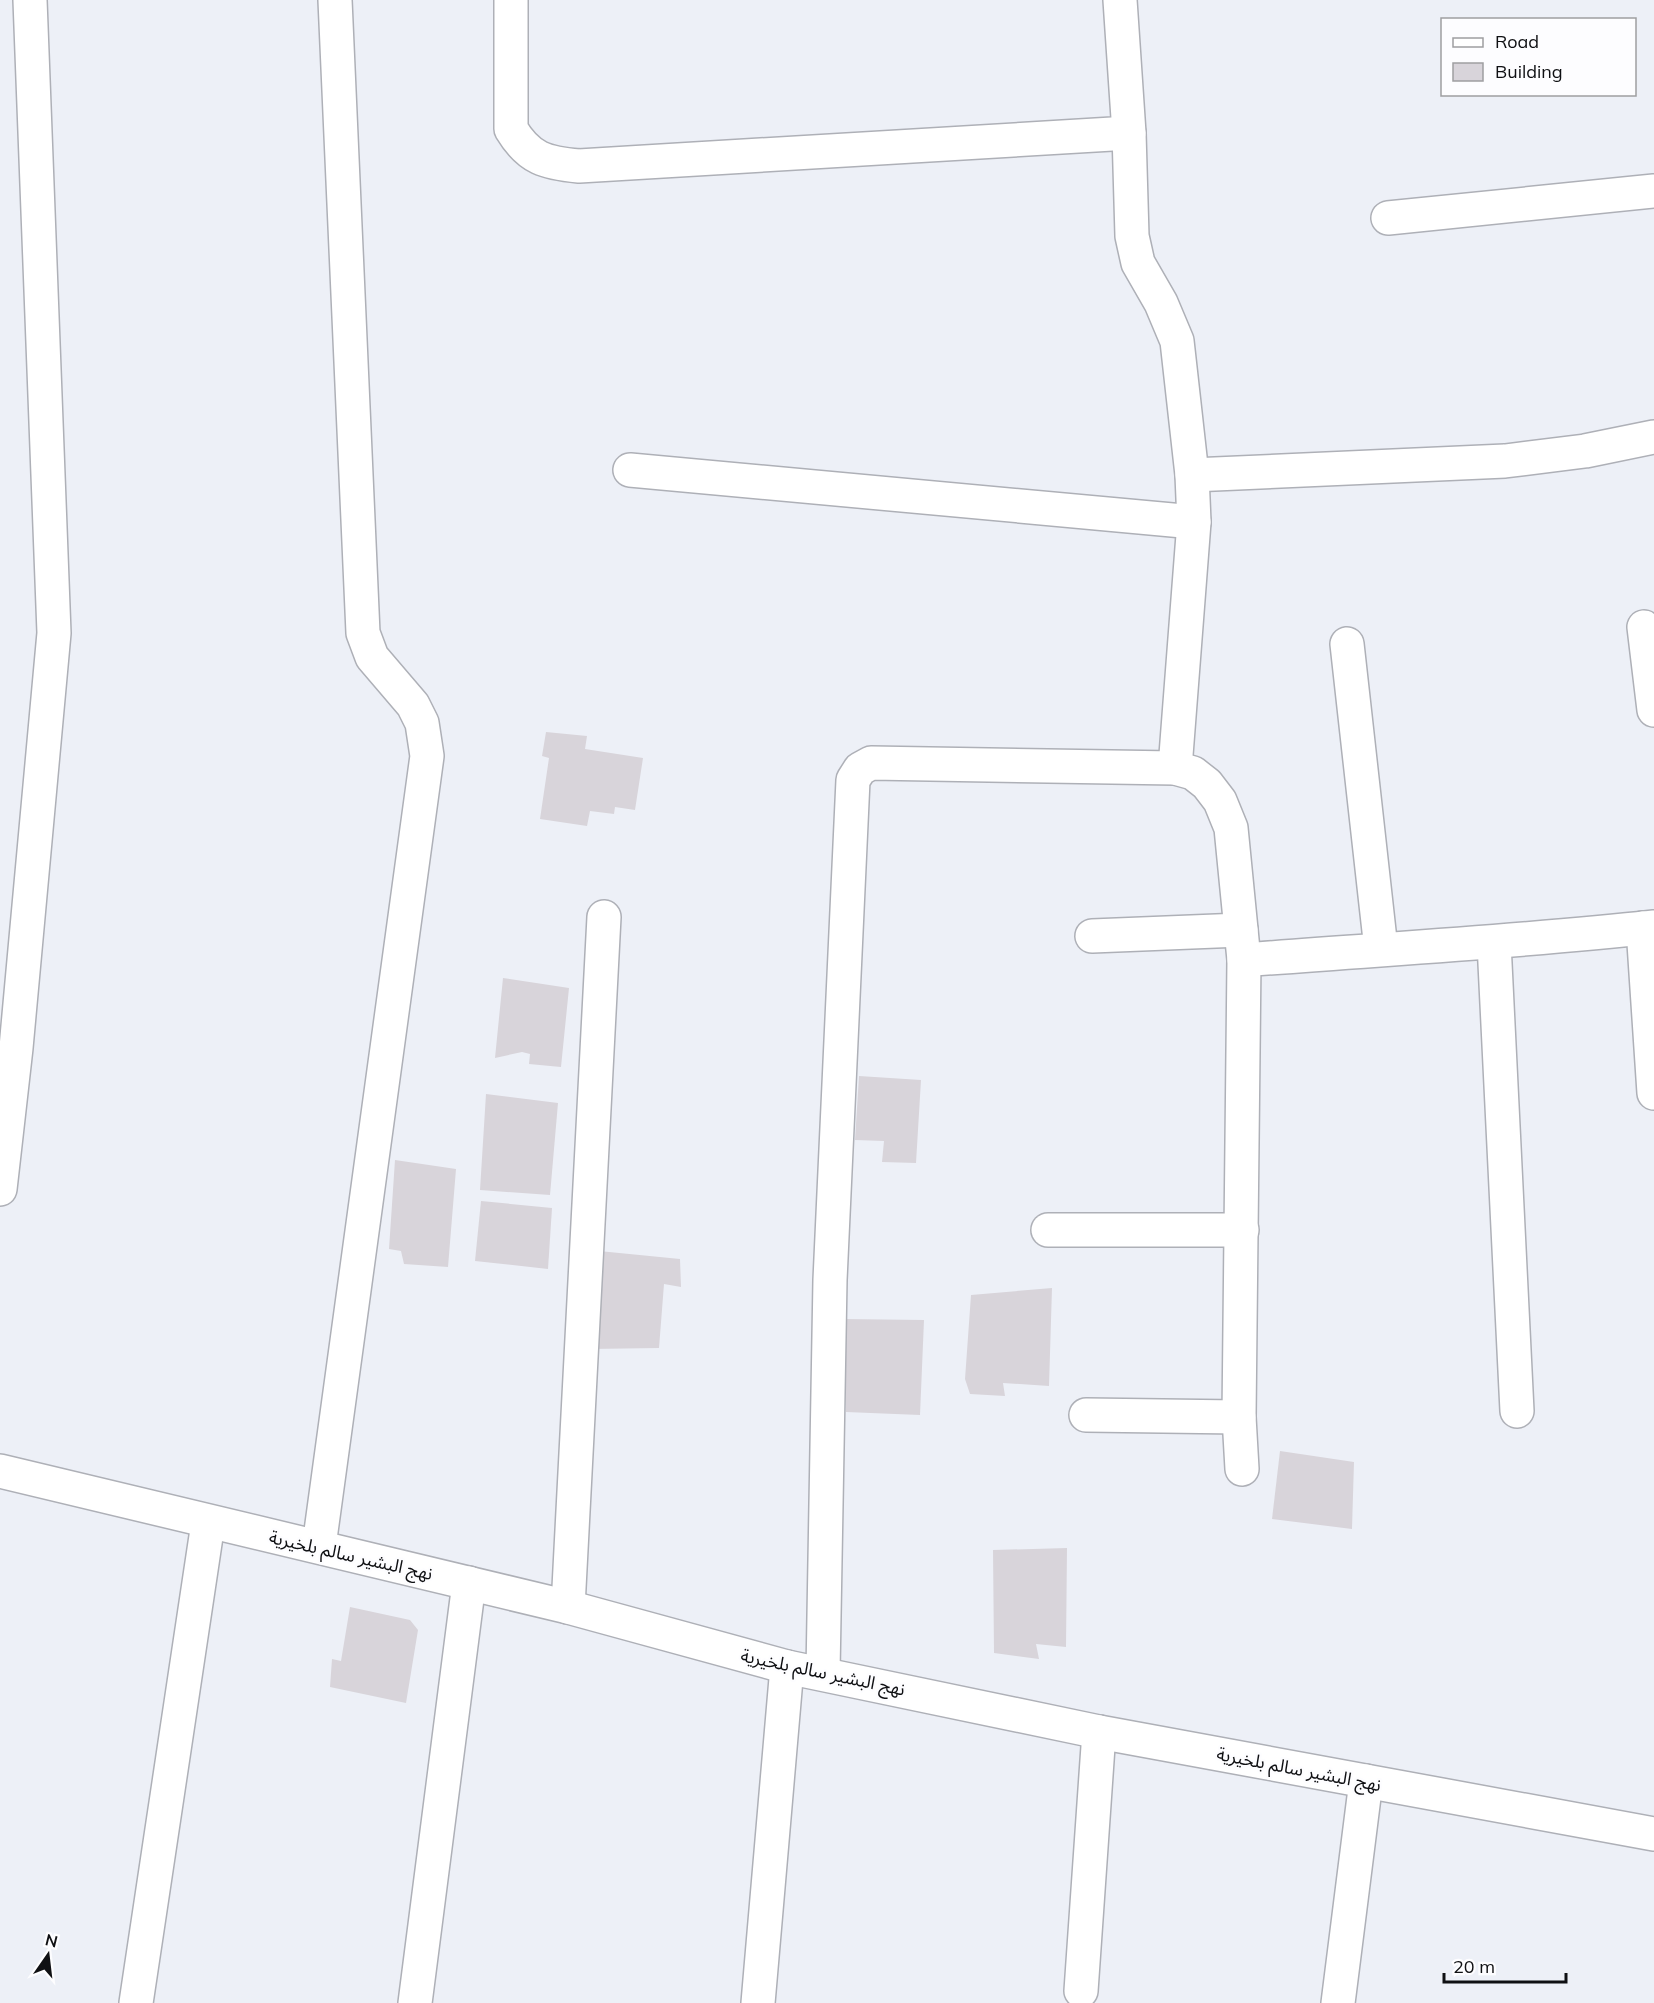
<svg xmlns="http://www.w3.org/2000/svg" width="1654" height="2003" font-family="Mulish,'Noto Sans Arabic',sans-serif">
	<style>
		.building { fill: #d8d4da }
		.lines { fill: none; stroke-linecap: round; stroke-linejoin: round }
		.minor-casing { stroke: #aeb0b7; stroke-width: 36 }
		.minor { stroke: #fff; stroke-width: 33 }
		.labels { text-anchor: middle; dominant-baseline: central; stroke-width: 5; stroke-linejoin: round; paint-order: stroke }
		.street-label { font-size: 18px; fill: #0f1013; stroke: #fdfdff }
	</style>
	<rect width="100%" height="100%" fill="#edf0f7"/>
	<g class="building">
		<path d="M 546,732 L 587,736 L 585,749 L 643,758 L 635,810 L 615,807 L 614,814 L 590,811 L 587,826 L 540,819 L 549,758 L 542,756 Z"/>
		<path d="M 503,978 L 569,988 L 561,1067 L 529,1064 L 530,1054 L 522,1052 L 495,1058 Z"/>
		<path d="M 859,1076 L 921,1080 L 916,1163 L 882,1162 L 884,1141 L 855,1140 Z"/>
		<path d="M 486,1094 L 558,1103 L 550,1195 L 480,1190 Z"/>
		<path d="M 395,1160 L 456,1169 L 448,1267 L 404,1264 L 401,1251 L 389,1249 Z"/>
		<path d="M 481,1201 L 552,1208 L 548,1269 L 475,1261 Z"/>
		<path d="M 599,1251 L 680,1259 L 681,1287 L 664,1284 L 659,1348 L 590,1349 Z"/>
		<path d="M 1052,1288 L 1049,1386 L 1003,1383 L 1005,1396 L 970,1394 L 965,1379 L 971,1295 Z"/>
		<path d="M 843,1319 L 924,1320 L 920,1415 L 846,1412 Z"/>
		<path d="M 1280,1451 L 1354,1462 L 1352,1529 L 1272,1519 Z"/>
		<path d="M 1067,1548 L 1066,1647 L 1036,1644 L 1039,1659 L 994,1653 L 993,1550 Z"/>
		<path d="M 350,1607 L 410,1620 L 418,1630 L 406,1703 L 330,1687 L 332,1659 L 341,1661 Z"/>
	</g>
	<g class="lines">
		<defs>
			<g id="minor">
				<path d="M 511,0 L 511,129 C 529,159 546,163 579,166 L 1129,133 L 1120,0"/>
				<path d="M 1129,133 L 1132,236 L 1138,263 L 1161,303 L 1177,341 L 1192,475 L 1194,522 L 1175,768"/>
				<path d="M 1388,218 L 1654,191"/>
				<path d="M 630,470 L 1194,522"/>
				<path d="M 1192,475 L 1505,461 L 1585,451 L 1654,437"/>
				<path d="M 1644,627 L 1654,710"/>
				<path d="M 1347,644 L 1381,949"/>
				<path d="M 1643,928 L 1654,1093"/>
				<path d="M 1092,936 L 1241,930"/>
				<path d="M 1494,943 L 1517,1411"/>
				<path d="M 1244,960 C 1381,949 1517,942 1654,927"/>
				<path d="M 0,1189 L 16,1048 L 54,633 L 30,0"/>
				<path d="M 1048,1230 L 1242,1230"/>
				<path d="M 1086,1415 L 1239,1417"/>
				<path d="M 0,1471 L 568,1607 L 787,1667 L 1099,1732 L 1654,1834"/>
				<path d="M 319,1546 L 427,756 L 422,723 L 413,705 L 372,657 L 363,633 L 335,0"/>
				<path d="M 568,1607 L 604,917"/>
				<path d="M 823,1672 L 830,1280 L 853,780 L 860,769 L 871,763 L 1175,768 L 1193,773 L 1207,784 L 1220,801 L 1231,828 L 1244,960 L 1239,1417 L 1242,1469"/>
				<path d="M 1081,1991 L 1099,1732"/>
				<path d="M 136,2003 L 208,1523"/>
				<path d="M 415,2003 L 469,1583"/>
				<path d="M 758,2003 L 787,1667"/>
				<path d="M 1338,2003 L 1366,1781"/>
			</g>
		</defs>
		<use href="#minor" class="minor-casing"/>
		<use href="#minor" class="minor"/>
	</g>
	<g class="labels">
		<g class="street-label">
			<text transform="translate(351 1555) rotate(13)">نهج البشير سالم بلخيرية</text>
			<text transform="translate(823 1672) rotate(12)">نهج البشير سالم بلخيرية</text>
			<text transform="translate(1299 1769) rotate(11)">نهج البشير سالم بلخيرية</text>
		</g>
	</g>
	<rect x="1441" y="18" width="195" height="78" fill="#fdfdff" stroke="#9e9ea1" stroke-width="1.5"/>
	<rect x="1453" y="38" width="30" height="9" fill="#ffffff" stroke="#9e9ea1" stroke-width="1.5"/>
	<text x="1495" y="48" font-size="18" fill="#0f1013">Road</text>
	<rect x="1453" y="63" width="30" height="18" fill="#d8d4da" stroke="#9e9ea1" stroke-width="1.5"/>
	<text x="1495" y="78" font-size="18" fill="#0f1013">Building</text>
	<g transform="translate(48 1955) rotate(14)" stroke="#fdfdff" stroke-width="4.5" paint-order="stroke">
	<path d="M0-4.5L10 22L0 15L-10 22Z" fill="#0f1013"/>
	<text y="-9" font-size="16" font-weight="bold" text-anchor="middle" fill="#0f1013">N</text>
	</g>
	<path d="M1444 1973v9h122v-9" fill="none" stroke="#0f1013" stroke-width="3"/>
	<text x="1453" y="1973" font-size="18" fill="#0f1013" stroke="#fdfdff" stroke-width="4.5" paint-order="stroke">20 m</text>
</svg>
